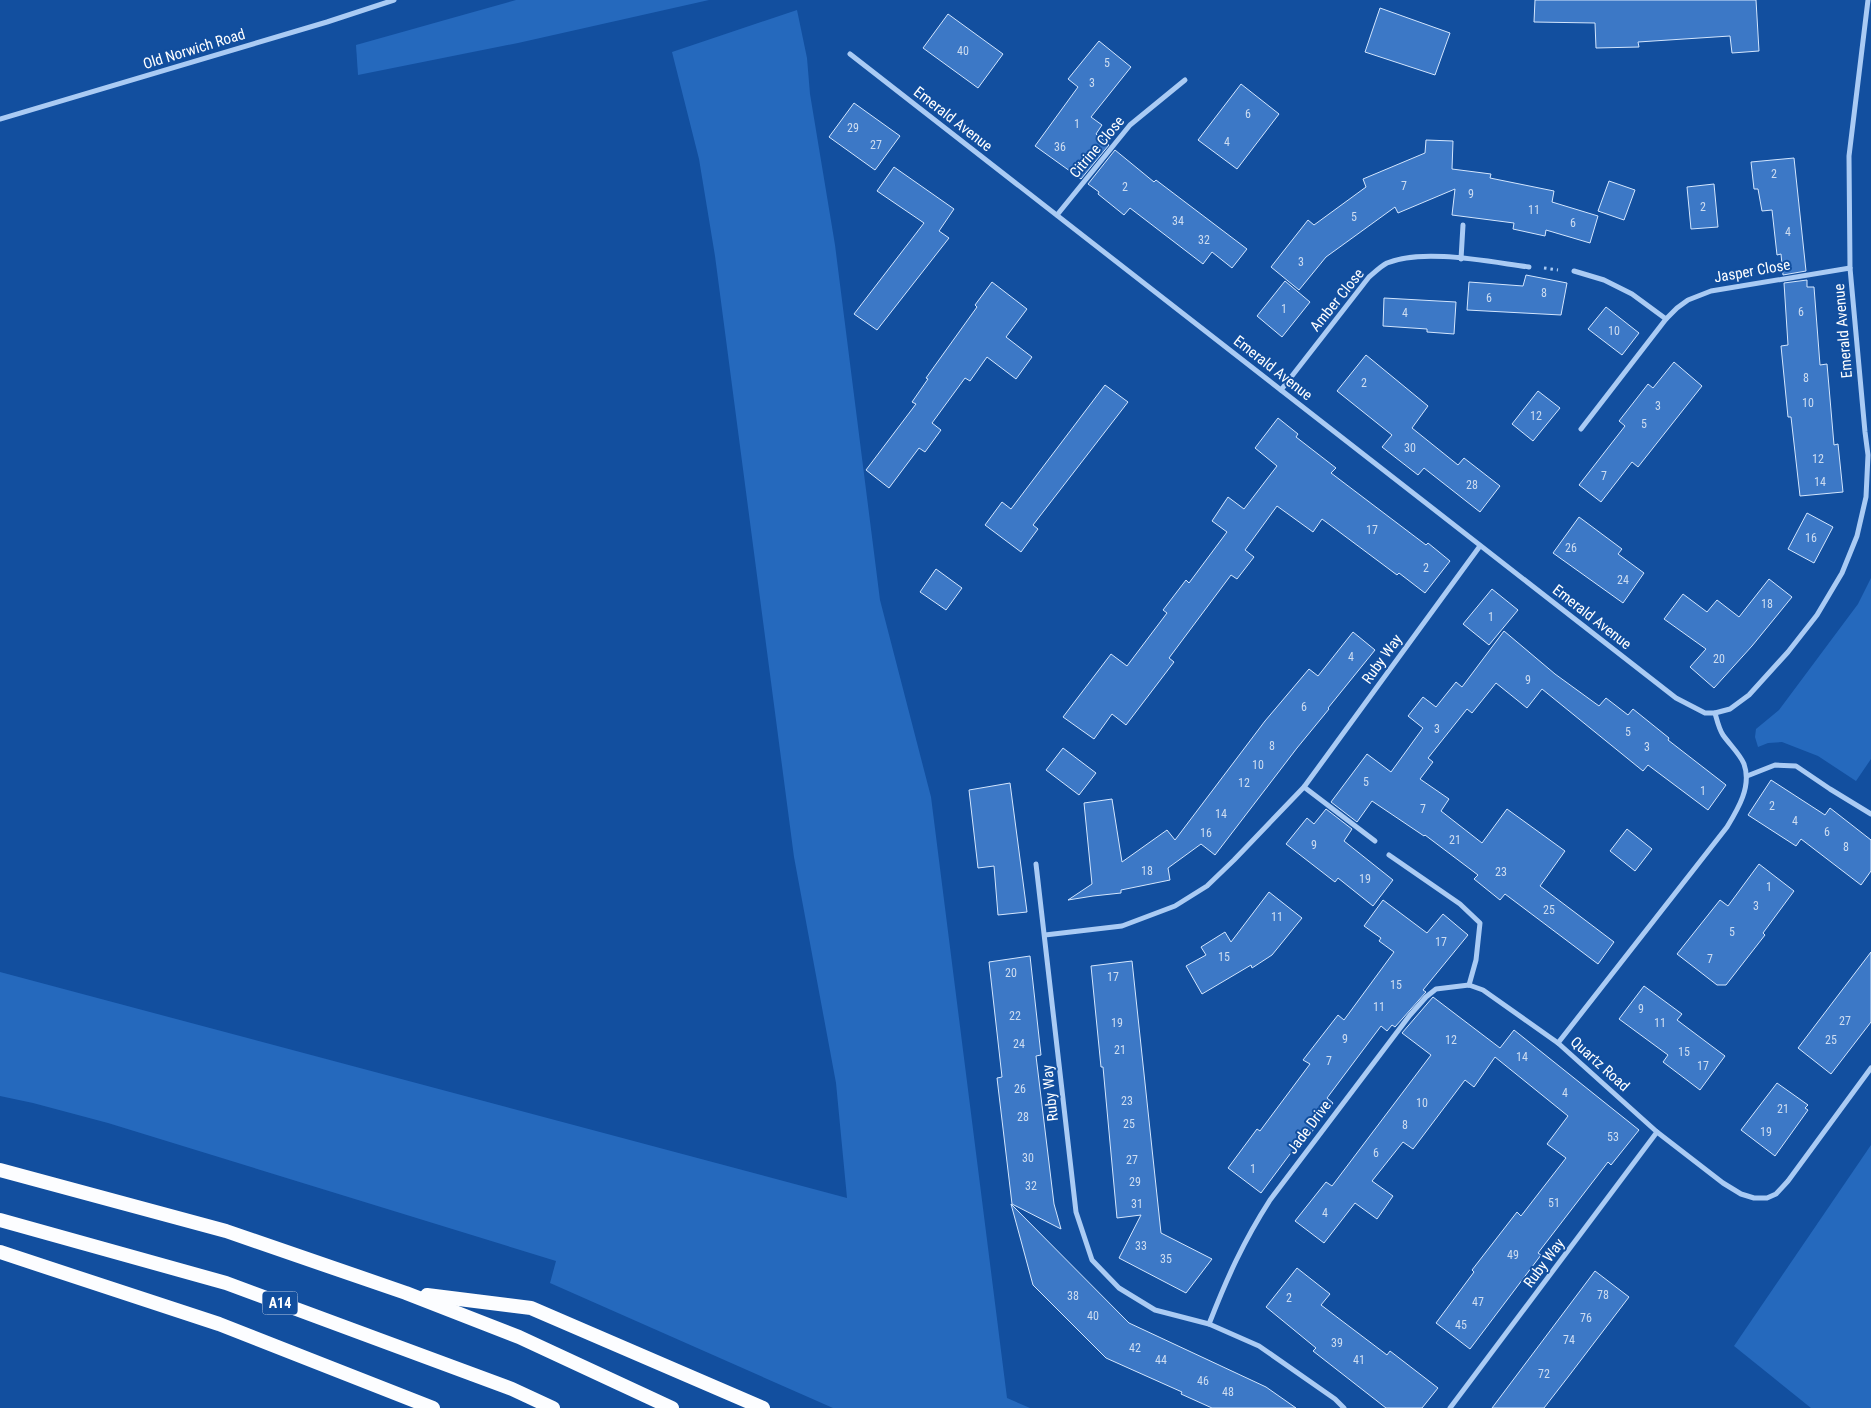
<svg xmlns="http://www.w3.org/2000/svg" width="1871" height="1408" font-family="'Roboto Condensed',sans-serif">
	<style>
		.green { fill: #2569bd }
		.building { fill: #3c78c6; stroke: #d3e6fe }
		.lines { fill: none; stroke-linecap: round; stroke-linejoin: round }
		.path { stroke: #aacbf4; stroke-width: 3; stroke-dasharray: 2.5 4; stroke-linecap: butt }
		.minor { stroke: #aacbf4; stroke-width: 5 }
		.trunk { stroke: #fcfdff; stroke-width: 14 }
		.labels { text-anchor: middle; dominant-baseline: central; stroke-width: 4; stroke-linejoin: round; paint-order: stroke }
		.number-label { font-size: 12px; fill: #ceddf1 }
		.shield { fill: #124f9f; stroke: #b8cae2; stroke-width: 1 }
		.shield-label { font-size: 14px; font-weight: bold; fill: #fff }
		.street-label { font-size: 15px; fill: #fff; stroke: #124f9f }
	</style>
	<rect width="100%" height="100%" fill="#124f9f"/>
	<g class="green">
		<path d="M 516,0 L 709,0 L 518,43 L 358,75 L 356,45 Z"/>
		<path d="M 797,10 L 807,58 L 810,94 L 835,245 L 880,600 L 931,797 L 1007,1398 L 1030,1408 L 833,1408 L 550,1283 L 556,1261 L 108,1123 L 33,1103 L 0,1096 L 0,972 L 847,1198 L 836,1083 L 794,857 L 715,256 L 699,159 L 672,52 Z"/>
		<path d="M 1871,578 L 1871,759 L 1856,781 L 1818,756 L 1782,742 L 1768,743 L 1758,747 L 1755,737 L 1756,729 L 1779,710 L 1858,604 Z"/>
		<path d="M 1871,1145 L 1871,1408 L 1811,1408 L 1734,1346 Z"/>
	</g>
	<g class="building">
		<path d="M 1535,0 L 1756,0 L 1759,51 L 1732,53 L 1730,36 L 1638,42 L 1639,47 L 1596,48 L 1595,23 L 1534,22 Z"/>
		<path d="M 1380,8 L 1450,33 L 1435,75 L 1365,52 Z"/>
		<path d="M 948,14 L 1003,54 L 978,88 L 923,48 Z"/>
		<path d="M 1099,41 L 1131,67 L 1091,117 L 1102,125 L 1096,134 L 1109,145 L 1081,179 L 1035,146 L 1078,87 L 1068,79 Z"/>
		<path d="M 1241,84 L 1279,114 L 1237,169 L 1198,140 Z"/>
		<path d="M 854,103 L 900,136 L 875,170 L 829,137 Z"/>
		<path d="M 1426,140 L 1453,141 L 1452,169 L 1491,174 L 1490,178 L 1554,191 L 1552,202 L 1598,216 L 1590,243 L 1546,230 L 1545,236 L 1513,229 L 1514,223 L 1452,215 L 1455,189 L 1398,213 L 1395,207 L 1326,257 L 1299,290 L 1271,267 L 1308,220 L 1314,225 L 1366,187 L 1363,179 L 1425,153 Z"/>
		<path d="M 1115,150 L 1154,182 L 1156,180 L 1247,249 L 1232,268 L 1212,252 L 1203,264 L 1130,208 L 1124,215 L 1098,194 L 1099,192 L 1088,184 Z"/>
		<path d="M 1794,158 L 1806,271 L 1783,275 L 1781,254 L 1777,255 L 1772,210 L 1762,211 L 1758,189 L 1754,189 L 1751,162 Z"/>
		<path d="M 894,167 L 954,209 L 939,231 L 949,238 L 877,330 L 854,314 L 924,223 L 877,191 Z"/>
		<path d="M 1609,181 L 1635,190 L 1624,220 L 1598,211 Z"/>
		<path d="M 1714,184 L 1718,227 L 1691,229 L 1687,187 Z"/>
		<path d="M 1526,275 L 1567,283 L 1561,315 L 1467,310 L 1469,282 L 1523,286 Z"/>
		<path d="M 1807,280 L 1807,287 L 1814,287 L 1820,365 L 1827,364 L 1834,445 L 1838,444 L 1843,492 L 1800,496 L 1791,417 L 1788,417 L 1781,346 L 1788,345 L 1784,283 Z"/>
		<path d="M 1285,281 L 1310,302 L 1282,337 L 1257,316 Z"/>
		<path d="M 992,282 L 1027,309 L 1006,337 L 1032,357 L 1016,379 L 987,357 L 970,381 L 965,378 L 932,423 L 941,430 L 925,452 L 919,448 L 889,488 L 866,470 L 916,404 L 912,402 L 928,379 L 926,378 L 977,307 L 975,305 Z"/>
		<path d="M 1384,298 L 1456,302 L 1454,334 L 1427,332 L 1427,329 L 1383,326 Z"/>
		<path d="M 1606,307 L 1639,333 L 1622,355 L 1588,329 Z"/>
		<path d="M 1366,355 L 1428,406 L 1412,428 L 1458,465 L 1464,458 L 1500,486 L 1480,512 L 1424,468 L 1418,475 L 1382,447 L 1392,435 L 1337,391 Z"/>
		<path d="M 1674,362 L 1702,386 L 1638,467 L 1632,462 L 1601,502 L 1579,485 L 1625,426 L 1619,421 L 1648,384 L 1653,388 Z"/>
		<path d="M 1105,385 L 1128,402 L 1033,525 L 1038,529 L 1021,552 L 985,525 L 1002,502 L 1011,509 Z"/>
		<path d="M 1538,391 L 1560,408 L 1533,441 L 1512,424 Z"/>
		<path d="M 1278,418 L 1298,434 L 1296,437 L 1336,468 L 1331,473 L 1426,545 L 1428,543 L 1450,561 L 1425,593 L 1399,573 L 1397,575 L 1322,519 L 1313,532 L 1277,506 L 1245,550 L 1254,557 L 1237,579 L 1231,575 L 1169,658 L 1174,662 L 1126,725 L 1112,714 L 1094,739 L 1063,717 L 1111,654 L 1127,666 L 1167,613 L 1163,610 L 1186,580 L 1189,583 L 1227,532 L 1212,521 L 1228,497 L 1244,509 L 1277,466 L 1255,448 Z"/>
		<path d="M 1807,513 L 1833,527 L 1814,563 L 1788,549 Z"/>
		<path d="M 1579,517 L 1622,549 L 1618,554 L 1644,573 L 1623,603 L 1553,553 Z"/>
		<path d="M 936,569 L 962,588 L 946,610 L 920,592 Z"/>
		<path d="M 1769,579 L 1792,597 L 1752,646 L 1714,688 L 1690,667 L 1706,649 L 1664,619 L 1683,594 L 1707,612 L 1717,600 L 1739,617 Z"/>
		<path d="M 1492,589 L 1518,610 L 1489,645 L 1463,624 Z"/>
		<path d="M 1504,631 L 1555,674 L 1599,706 L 1606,698 L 1628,715 L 1633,709 L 1669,738 L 1668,740 L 1726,785 L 1708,810 L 1648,765 L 1643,771 L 1542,689 L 1527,708 L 1496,683 L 1472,713 L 1467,709 L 1428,758 L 1433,762 L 1420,779 L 1449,799 L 1441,811 L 1482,843 L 1507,809 L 1565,851 L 1540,886 L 1614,942 L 1598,964 L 1505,894 L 1500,900 L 1474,879 L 1478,875 L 1425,835 L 1424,836 L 1372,801 L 1357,822 L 1331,802 L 1367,754 L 1391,772 L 1423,728 L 1408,716 L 1423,697 L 1436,707 L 1456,682 L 1462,687 Z"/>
		<path d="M 1353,632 L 1375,650 L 1328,708 L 1329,709 L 1297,748 L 1215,855 L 1201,844 L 1168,868 L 1170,880 L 1121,890 L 1121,893 L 1093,896 L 1068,900 L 1092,884 L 1084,803 L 1112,799 L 1122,862 L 1167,830 L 1175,840 L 1265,721 L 1309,669 L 1318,676 Z"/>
		<path d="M 1063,748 L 1096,773 L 1079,795 L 1046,770 Z"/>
		<path d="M 1771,780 L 1825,815 L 1830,808 L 1871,840 L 1871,871 L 1861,885 L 1801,839 L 1796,846 L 1748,815 Z"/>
		<path d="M 1010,783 L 1027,912 L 998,915 L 994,866 L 978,868 L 969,790 Z"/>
		<path d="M 1326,809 L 1352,829 L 1344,841 L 1393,880 L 1373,906 L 1338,878 L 1335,882 L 1286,844 L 1307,818 L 1314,824 Z"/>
		<path d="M 1627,829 L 1652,849 L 1635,871 L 1610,851 Z"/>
		<path d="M 1759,864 L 1794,891 L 1763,933 L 1765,935 L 1726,985 L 1717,985 L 1677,954 L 1720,900 L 1728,906 Z"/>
		<path d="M 1269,892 L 1302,918 L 1272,955 L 1252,968 L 1251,965 L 1202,994 L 1186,966 L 1206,955 L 1201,947 L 1225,932 L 1231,942 Z"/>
		<path d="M 1383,900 L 1427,933 L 1443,914 L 1468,935 L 1423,990 L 1426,992 L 1395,1027 L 1392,1025 L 1387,1031 L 1381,1026 L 1327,1098 L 1333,1103 L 1300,1148 L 1296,1146 L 1261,1193 L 1228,1168 L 1257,1129 L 1260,1131 L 1310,1064 L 1303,1060 L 1338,1015 L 1344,1020 L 1394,952 L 1379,941 L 1381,938 L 1364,926 Z"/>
		<path d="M 1871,952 L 1871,1022 L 1831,1074 L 1798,1048 Z"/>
		<path d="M 1030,956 L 1041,1055 L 1036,1056 L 1054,1204 L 1061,1229 L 1012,1204 L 997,1078 L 1002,1077 L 989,962 Z"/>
		<path d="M 1132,961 L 1161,1233 L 1212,1259 L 1186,1293 L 1119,1258 L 1141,1215 L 1117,1218 L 1103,1067 L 1101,1067 L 1091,966 Z"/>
		<path d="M 1644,986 L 1682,1014 L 1677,1020 L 1725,1056 L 1700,1090 L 1663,1062 L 1668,1055 L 1619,1019 Z"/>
		<path d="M 1433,997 L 1500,1048 L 1514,1030 L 1639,1130 L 1611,1165 L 1608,1162 L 1538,1253 L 1541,1255 L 1470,1349 L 1436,1323 L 1474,1272 L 1472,1270 L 1517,1212 L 1521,1216 L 1566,1158 L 1547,1144 L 1568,1116 L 1495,1057 L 1474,1087 L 1465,1080 L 1413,1149 L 1403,1142 L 1372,1181 L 1393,1196 L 1377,1219 L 1355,1203 L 1324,1243 L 1295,1221 L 1326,1182 L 1332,1186 L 1431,1055 L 1402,1033 Z"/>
		<path d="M 1777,1083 L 1808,1105 L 1805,1108 L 1808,1110 L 1775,1156 L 1741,1130 Z"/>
		<path d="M 1011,1204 L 1129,1323 L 1266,1387 L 1296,1408 L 1212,1408 L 1181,1394 L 1182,1392 L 1106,1358 L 1033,1285 Z"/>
		<path d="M 1297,1268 L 1330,1294 L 1321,1305 L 1387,1355 L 1390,1351 L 1438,1388 L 1422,1408 L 1386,1408 L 1313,1351 L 1316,1348 L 1266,1307 Z"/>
		<path d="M 1595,1271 L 1629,1297 L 1568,1377 L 1544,1408 L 1492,1408 Z"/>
	</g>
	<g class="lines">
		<path class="path" d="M 1544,268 L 1558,270"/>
		<g class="minor">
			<path d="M 850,54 L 1676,698 L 1705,713 L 1715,713 L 1730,709 L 1749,695 L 1788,652 L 1817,615 L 1842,573 L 1857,536 L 1866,497 L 1868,455 L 1865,432 L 1850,268 L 1849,156 L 1868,0"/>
			<path d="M 0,119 L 327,22 L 394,0"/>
			<path d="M 1057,215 L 1130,125 L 1185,80"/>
			<path d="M 1461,259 L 1463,225"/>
			<path d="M 1574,271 L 1604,280 L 1632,294 L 1666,319"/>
			<path d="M 1281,390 L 1369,277 C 1375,272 1381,266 1387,263 C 1423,248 1490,262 1529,267"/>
			<path d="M 1581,429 L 1666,319 L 1677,308 L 1688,300 L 1711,291 L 1850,268"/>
			<path d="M 1747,776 L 1775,765 L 1796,766 L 1830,789 L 1871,814"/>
			<path d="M 1304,787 L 1375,841"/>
			<path d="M 1389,855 L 1460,904 L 1480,923 L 1476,960 L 1469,985"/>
			<path d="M 1036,864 L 1076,1212 L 1092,1260 L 1119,1288 L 1155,1310 L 1209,1324 L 1259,1346 L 1335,1399 L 1344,1408"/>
			<path d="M 1045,935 L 1122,926 L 1175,906 L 1207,886 L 1234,860 L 1304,787 L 1480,546"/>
			<path d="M 1558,1043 L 1727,827 C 1738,809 1752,786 1744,764 C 1740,754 1730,745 1723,735 C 1719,729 1717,720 1715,713"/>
			<path d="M 1209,1324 C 1227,1278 1243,1242 1270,1200 L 1410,1015 L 1426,997 L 1436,989 L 1469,985 L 1483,990 L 1558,1043 L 1657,1132 L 1723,1183 L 1741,1194 L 1754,1198 L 1767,1198 L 1776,1194 L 1788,1181 L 1871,1068"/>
			<path d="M 1450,1408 L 1657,1132"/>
		</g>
		<g class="trunk">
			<path d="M 0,1170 L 226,1231 L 406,1293 L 519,1337 L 672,1408"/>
			<path d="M 0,1220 L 226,1283 L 512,1389 L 553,1408"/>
			<path d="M 0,1252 L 219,1324 L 433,1408"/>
			<path d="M 427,1295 L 531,1308 L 763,1408"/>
		</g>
	</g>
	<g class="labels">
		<g class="number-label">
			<text x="963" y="51">40</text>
			<text x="1107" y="63">5</text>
			<text x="1092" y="83">3</text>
			<text x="1248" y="114">6</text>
			<text x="1077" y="124">1</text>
			<text x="853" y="128">29</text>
			<text x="1227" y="142">4</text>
			<text x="876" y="145">27</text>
			<text x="1060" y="147">36</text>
			<text x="1774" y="174">2</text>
			<text x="1404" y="186">7</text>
			<text x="1125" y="187">2</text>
			<text x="1471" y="194">9</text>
			<text x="1703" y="207">2</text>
			<text x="1534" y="210">11</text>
			<text x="1354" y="217">5</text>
			<text x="1178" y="221">34</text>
			<text x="1573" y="223">6</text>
			<text x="1788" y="232">4</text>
			<text x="1204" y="240">32</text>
			<text x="1301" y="262">3</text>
			<text x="1544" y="293">8</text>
			<text x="1489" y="298">6</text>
			<text x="1284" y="309">1</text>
			<text x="1801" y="312">6</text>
			<text x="1405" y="313">4</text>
			<text x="1614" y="331">10</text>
			<text x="1806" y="378">8</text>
			<text x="1364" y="383">2</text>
			<text x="1808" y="403">10</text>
			<text x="1658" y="406">3</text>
			<text x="1536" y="416">12</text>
			<text x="1644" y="424">5</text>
			<text x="1410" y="448">30</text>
			<text x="1818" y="459">12</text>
			<text x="1604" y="476">7</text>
			<text x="1820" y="482">14</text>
			<text x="1472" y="485">28</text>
			<text x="1372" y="530">17</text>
			<text x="1811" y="538">16</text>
			<text x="1571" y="548">26</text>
			<text x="1426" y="568">2</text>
			<text x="1623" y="580">24</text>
			<text x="1767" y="604">18</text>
			<text x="1491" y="617">1</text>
			<text x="1351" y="657">4</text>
			<text x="1719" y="659">20</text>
			<text x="1528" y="680">9</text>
			<text x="1304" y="707">6</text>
			<text x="1437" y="729">3</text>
			<text x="1628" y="732">5</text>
			<text x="1272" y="746">8</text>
			<text x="1647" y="747">3</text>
			<text x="1258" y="765">10</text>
			<text x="1366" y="782">5</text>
			<text x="1244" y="783">12</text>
			<text x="1703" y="791">1</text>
			<text x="1772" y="806">2</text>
			<text x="1423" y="809">7</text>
			<text x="1221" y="814">14</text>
			<text x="1795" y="821">4</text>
			<text x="1827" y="832">6</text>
			<text x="1206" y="833">16</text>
			<text x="1455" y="840">21</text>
			<text x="1314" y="845">9</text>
			<text x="1846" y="847">8</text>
			<text x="1147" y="871">18</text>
			<text x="1501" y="872">23</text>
			<text x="1365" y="879">19</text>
			<text x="1769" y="887">1</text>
			<text x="1756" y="906">3</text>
			<text x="1549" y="910">25</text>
			<text x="1277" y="917">11</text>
			<text x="1732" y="932">5</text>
			<text x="1441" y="942">17</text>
			<text x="1224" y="957">15</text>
			<text x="1710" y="959">7</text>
			<text x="1011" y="973">20</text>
			<text x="1113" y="977">17</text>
			<text x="1396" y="985">15</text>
			<text x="1379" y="1007">11</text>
			<text x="1641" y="1009">9</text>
			<text x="1015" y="1016">22</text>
			<text x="1845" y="1021">27</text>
			<text x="1117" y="1023">19</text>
			<text x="1660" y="1023">11</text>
			<text x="1345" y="1039">9</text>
			<text x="1451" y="1040">12</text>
			<text x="1831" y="1040">25</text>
			<text x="1019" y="1044">24</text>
			<text x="1120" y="1050">21</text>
			<text x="1684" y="1052">15</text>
			<text x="1522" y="1057">14</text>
			<text x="1329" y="1061">7</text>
			<text x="1703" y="1066">17</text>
			<text x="1020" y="1089">26</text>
			<text x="1565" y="1093">4</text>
			<text x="1127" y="1101">23</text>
			<text x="1422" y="1103">10</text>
			<text x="1783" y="1109">21</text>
			<text x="1023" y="1117">28</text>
			<text x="1129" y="1124">25</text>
			<text x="1405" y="1125">8</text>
			<text x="1766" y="1132">19</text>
			<text x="1613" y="1137">53</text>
			<text x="1376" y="1153">6</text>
			<text x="1028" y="1158">30</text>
			<text x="1132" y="1160">27</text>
			<text x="1253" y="1169">1</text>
			<text x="1135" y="1182">29</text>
			<text x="1031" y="1186">32</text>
			<text x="1554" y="1203">51</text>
			<text x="1137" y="1204">31</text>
			<text x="1325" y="1213">4</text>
			<text x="1141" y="1246">33</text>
			<text x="1513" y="1255">49</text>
			<text x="1166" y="1259">35</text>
			<text x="1603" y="1295">78</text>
			<text x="1073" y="1296">38</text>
			<text x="1289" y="1298">2</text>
			<text x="1478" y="1302">47</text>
			<text x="1093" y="1316">40</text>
			<text x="1586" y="1318">76</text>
			<text x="1461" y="1325">45</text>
			<text x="1569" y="1340">74</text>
			<text x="1337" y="1343">39</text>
			<text x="1135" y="1348">42</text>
			<text x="1161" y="1360">44</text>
			<text x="1359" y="1360">41</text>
			<text x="1544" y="1374">72</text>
			<text x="1203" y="1381">46</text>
			<text x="1228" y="1392">48</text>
		</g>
		<rect class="shield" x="262.5" y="1291.5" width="35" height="23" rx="4"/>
		<g class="shield-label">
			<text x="280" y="1303">A14</text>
		</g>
		<g class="street-label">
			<text transform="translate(194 49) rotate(-17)">Old Norwich Road</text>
			<text transform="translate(953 119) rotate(38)">Emerald Avenue</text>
			<text transform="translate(1097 147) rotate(-50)">Citrine Close</text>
			<text transform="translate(1752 271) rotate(-10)">Jasper Close</text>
			<text transform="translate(1337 300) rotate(-51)">Amber Close</text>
			<text transform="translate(1843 331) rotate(-95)">Emerald Avenue</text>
			<text transform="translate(1273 368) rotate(38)">Emerald Avenue</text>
			<text transform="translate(1592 617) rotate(38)">Emerald Avenue</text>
			<text transform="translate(1382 659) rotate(-54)">Ruby Way</text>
			<text transform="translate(1600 1064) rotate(42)">Quartz Road</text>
			<text transform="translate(1050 1093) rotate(-96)">Ruby Way</text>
			<text transform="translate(1309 1127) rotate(-53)">Jade Drive</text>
			<text transform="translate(1544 1263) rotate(-53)">Ruby Way</text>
		</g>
	</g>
</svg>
